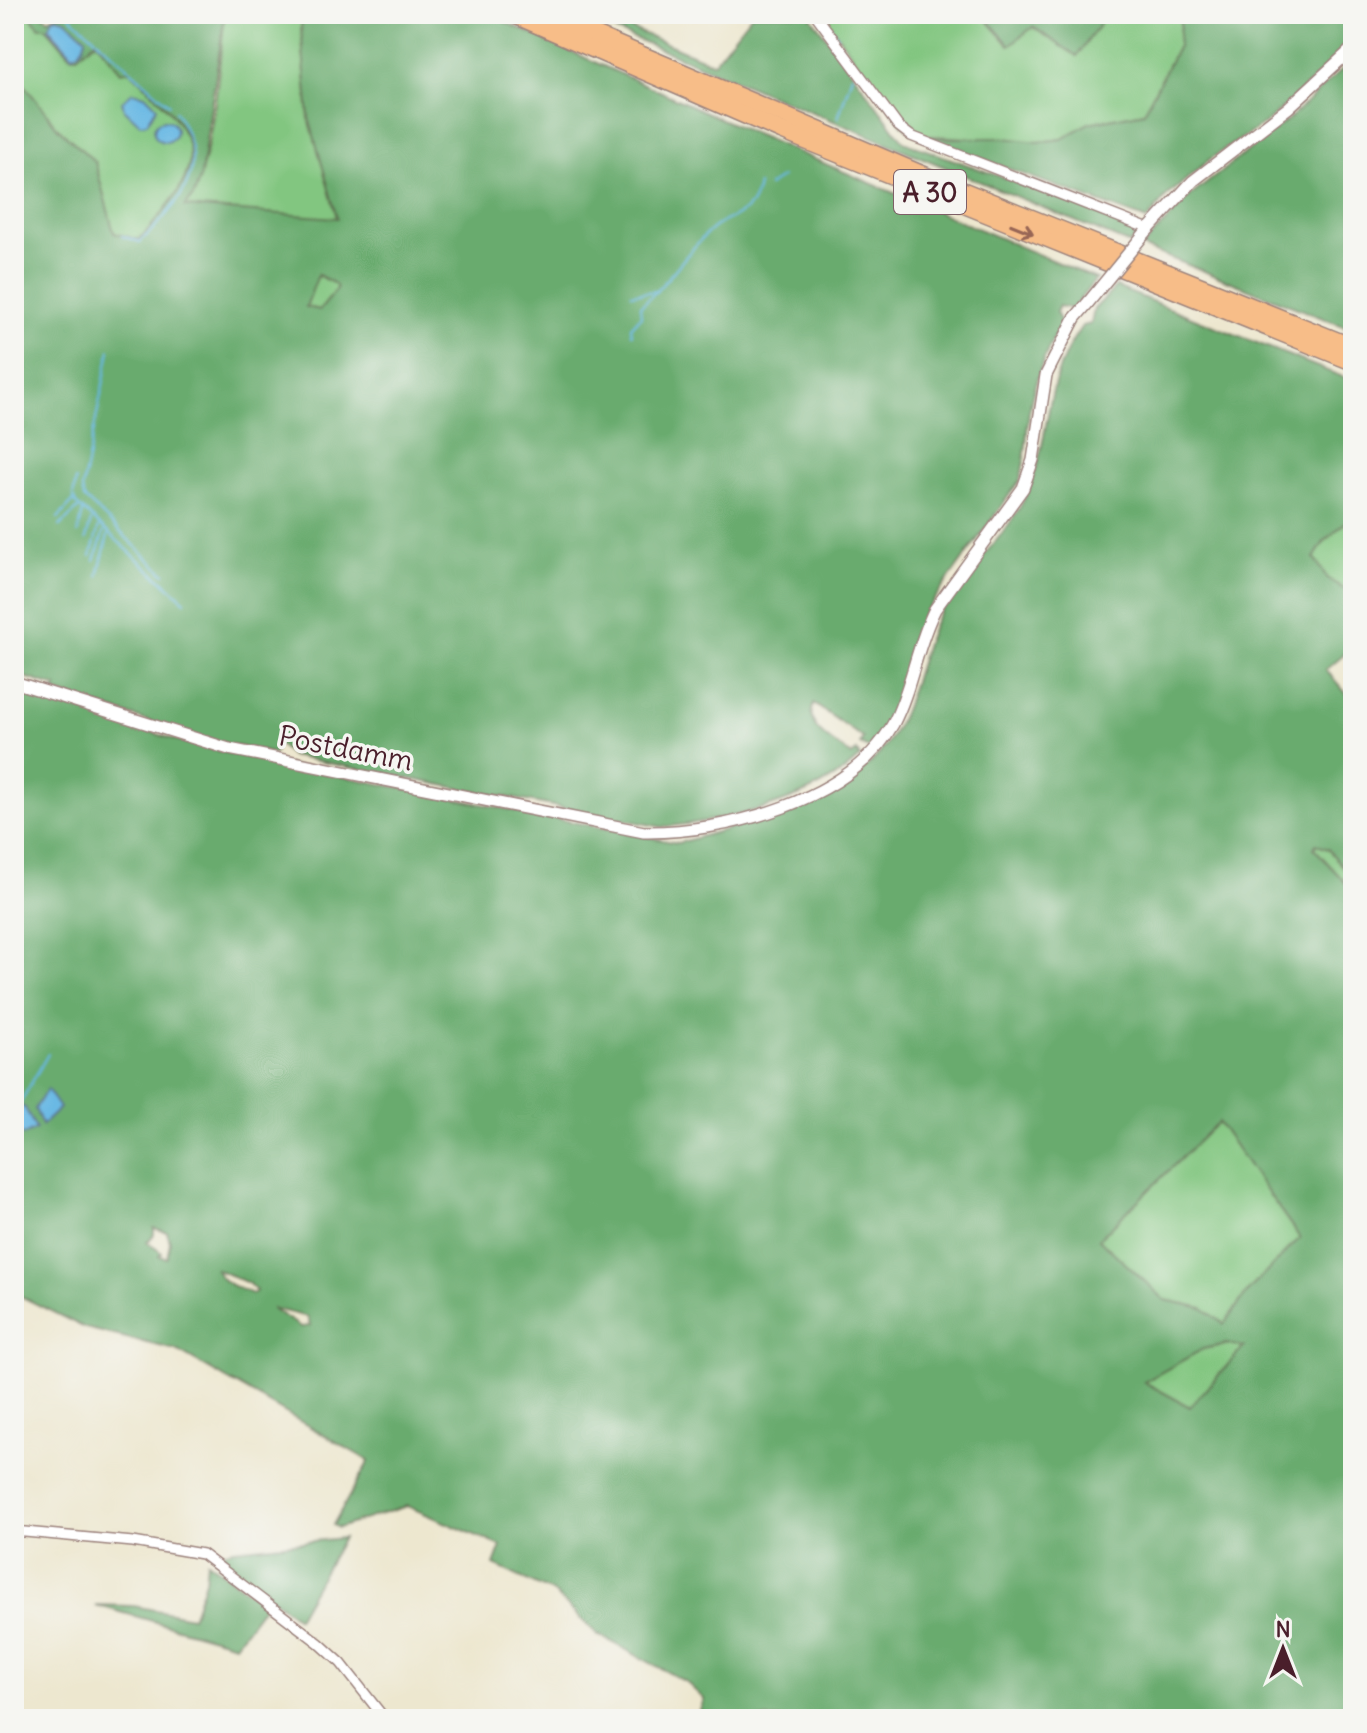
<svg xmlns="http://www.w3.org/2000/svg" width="1367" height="1733" font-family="Delius,sans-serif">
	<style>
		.green { fill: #82c680; stroke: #667256; stroke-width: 2 }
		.forest { fill: #69ab6e; stroke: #5a654c; stroke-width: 2; fill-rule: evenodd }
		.water { fill: #6ab9e4; stroke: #5a6c88; stroke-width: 2 }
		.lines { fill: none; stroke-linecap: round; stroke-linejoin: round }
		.stream { stroke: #6ab9e4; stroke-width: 2 }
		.minor-casing { stroke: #9c837d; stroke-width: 12 }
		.tertiary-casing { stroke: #9c837d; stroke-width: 14 }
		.motorway-casing { stroke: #9c837d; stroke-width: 19 }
		.minor { stroke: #fff; stroke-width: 9 }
		.tertiary { stroke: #fff; stroke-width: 11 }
		.motorway { stroke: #f7bd88; stroke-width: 16 }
		.tertiary-bridge-casing { stroke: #9c837d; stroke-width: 14; stroke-linecap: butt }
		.tertiary-bridge { stroke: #fff; stroke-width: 11 }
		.oneway { stroke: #986655 }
		.labels { text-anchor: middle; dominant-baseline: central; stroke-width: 7; stroke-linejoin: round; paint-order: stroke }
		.shield { fill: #f6f6f2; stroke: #7e6067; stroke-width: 2 }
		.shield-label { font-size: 26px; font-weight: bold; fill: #4a1f2b }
		.street-label { font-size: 28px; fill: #4a1f2b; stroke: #f6f6f2 }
	</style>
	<rect width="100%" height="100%" fill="#f6f6f2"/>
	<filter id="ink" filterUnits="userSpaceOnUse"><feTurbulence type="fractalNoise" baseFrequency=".0125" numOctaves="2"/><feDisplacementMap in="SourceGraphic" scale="16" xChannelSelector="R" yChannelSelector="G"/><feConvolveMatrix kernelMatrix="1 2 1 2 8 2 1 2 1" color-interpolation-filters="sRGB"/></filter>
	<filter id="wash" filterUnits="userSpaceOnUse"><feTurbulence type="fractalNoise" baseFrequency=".006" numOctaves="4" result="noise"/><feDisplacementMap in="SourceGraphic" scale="32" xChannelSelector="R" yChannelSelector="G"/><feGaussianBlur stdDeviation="1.8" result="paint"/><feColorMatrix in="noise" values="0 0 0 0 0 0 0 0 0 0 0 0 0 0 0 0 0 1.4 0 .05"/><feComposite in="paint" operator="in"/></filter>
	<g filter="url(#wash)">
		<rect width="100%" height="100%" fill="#ede7cf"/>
		<g class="green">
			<path d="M 14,14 L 28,14 L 40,27 L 46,27 L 70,55 L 77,56 L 96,40 L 120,71 L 130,70 C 204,142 212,160 139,240 L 114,233 L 95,162 L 58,128 L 14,72 Z"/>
			<path d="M 225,14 L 304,14 L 301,27 L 309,118 L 338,219 L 184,207 C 213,174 219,60 225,14 Z"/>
			<path d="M 822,14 L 982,14 L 1009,45 L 1032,27 L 1077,56 L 1107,14 L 1181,14 L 1178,46 L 1144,112 L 1089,123 L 1062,139 L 1038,142 L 916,135 L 902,124 Z"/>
			<path d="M 317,275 L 335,284 L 337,289 L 320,310 L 306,307 Z"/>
			<path d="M 1353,515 L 1353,595 L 1328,579 L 1314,558 L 1324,542 Z"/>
			<path d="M 1315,844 L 1328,849 L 1353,879 L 1353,891 L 1314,848 Z"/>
			<path d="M 1218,1122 L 1300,1238 L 1249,1290 L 1224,1324 L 1202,1308 L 1165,1300 L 1098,1239 Z"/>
			<path d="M 1236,1343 L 1244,1347 L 1190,1407 L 1144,1382 L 1203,1349 Z"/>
		</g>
		<g class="forest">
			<path d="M 28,14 L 42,14 L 48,19 L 58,14 L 225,14 L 201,175 L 194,195 L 185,207 L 337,218 L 309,118 L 301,27 L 304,14 L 488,14 L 748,131 L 1096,279 L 1072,309 L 1059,306 L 1056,312 L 1061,323 C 1046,351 1034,380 1029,412 C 1026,435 1027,456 1020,480 L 923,615 L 894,707 L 870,749 L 860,744 L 863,738 L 814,704 C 802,728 836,743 852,756 L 857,751 L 860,757 C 814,803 724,821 662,827 L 291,756 L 277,743 L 274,754 L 205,739 L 53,691 L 57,687 L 14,674 L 14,443 L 18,439 L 14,435 L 14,72 L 58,128 L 95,162 L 114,233 L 139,240 C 213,159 205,143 130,70 L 121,72 L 96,41 L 77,56 L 70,55 L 46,27 L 40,27 ZM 318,275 L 335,284 L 337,289 L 320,310 L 306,307 Z"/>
			<path d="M 576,14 L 597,14 L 713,63 L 752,14 L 809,14 L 904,142 L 1135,225 L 1140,232 L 1130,244 Z"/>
			<path d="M 982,14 L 1107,14 L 1077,56 L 1033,27 L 1010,45 Z"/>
			<path d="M 1181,14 L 1344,14 L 1353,25 L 1353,43 L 1267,122 L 1210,159 L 1166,197 L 1147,220 L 926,138 L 1004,138 L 1038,142 L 1062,139 L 1089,123 L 1144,112 L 1178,46 Z"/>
			<path d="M 1353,59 L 1353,330 L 1142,247 L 1189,197 L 1290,118 Z"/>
			<path d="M 1116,287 L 1353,381 L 1353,515 L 1324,542 L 1314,558 L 1328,579 L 1353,595 L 1353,647 L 1326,670 L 1353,701 L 1353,879 L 1328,849 L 1316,844 L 1314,848 L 1353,891 L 1353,1719 L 697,1719 L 704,1699 L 686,1682 L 597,1634 L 554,1593 L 494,1565 L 501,1546 L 407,1506 L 338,1528 L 333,1525 L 369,1461 L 176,1350 L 85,1328 L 14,1293 L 14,1132 L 25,1108 L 14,1103 L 14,688 L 179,741 L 231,754 L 678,843 L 774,816 L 778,818 C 787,811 795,810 805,806 C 831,795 861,776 879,754 C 913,713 915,660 938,615 C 962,570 1011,537 1030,486 C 1053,429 1042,381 1082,326 L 1091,324 L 1094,309 ZM 1218,1122 L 1300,1238 L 1249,1290 L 1224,1324 L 1203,1308 L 1165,1300 L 1099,1239 ZM 154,1228 L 167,1232 L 170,1242 L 167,1258 L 159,1256 L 162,1253 L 147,1242 L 154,1235 ZM 216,1269 L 248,1283 L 256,1291 L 253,1294 C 240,1289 220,1283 216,1269 ZM 271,1308 L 308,1317 L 310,1326 L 301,1327 ZM 1226,1344 L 1244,1347 L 1190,1407 L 1144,1382 L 1203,1349 Z"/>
			<path d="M 343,1538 L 297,1618 L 213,1555 L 233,1549 Z"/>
			<path d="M 207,1561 L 265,1604 L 235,1644 L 95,1605 L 134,1606 L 192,1617 L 205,1581 Z"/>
		</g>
		<g class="water">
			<path d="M 57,17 L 65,19 L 86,38 C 84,46 81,52 73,55 L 49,28 L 53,18 Z"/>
			<path d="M 133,92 L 145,95 L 157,107 L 147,123 L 140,124 L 124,109 L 122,101 Z"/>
			<circle cx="165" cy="131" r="11"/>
			<path d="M 47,1089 L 60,1108 L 42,1125 L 35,1109 Z"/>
			<path d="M 14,1103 L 25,1108 L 36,1129 L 24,1135 L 14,1133 Z"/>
		</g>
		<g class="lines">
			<g class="stream">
				<path d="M 68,14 L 169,104"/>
				<path d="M 821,14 L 837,36"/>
				<path d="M 838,118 L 852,75"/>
				<path d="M 769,186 L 782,177"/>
				<path d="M 122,236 L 140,242 C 182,200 213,168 175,111"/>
				<path d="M 631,294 L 657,291"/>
				<path d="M 632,334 L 631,327 L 641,316 L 640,306 C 668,284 685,252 712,229 C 731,213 752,219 758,185"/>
				<path d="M 110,350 L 82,489 L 84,498 L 165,574"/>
				<path d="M 76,480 L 73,496 L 76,504 L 185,601"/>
				<path d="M 58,518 L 74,501"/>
				<path d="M 60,526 L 79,508"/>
				<path d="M 78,533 L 83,511"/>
				<path d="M 86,539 L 91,521"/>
				<path d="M 91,556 L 99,526"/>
				<path d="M 95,560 L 104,531"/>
				<path d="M 98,576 L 108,535"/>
				<path d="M 19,1105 L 48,1054"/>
			</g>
		</g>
	</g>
	<g filter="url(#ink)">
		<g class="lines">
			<defs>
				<g id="minor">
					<path d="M 815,14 L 898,126 L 911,136 L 1149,229"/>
					<path d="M 14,1531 L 133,1542 L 202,1554 L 319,1643 L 341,1663 L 385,1719"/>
				</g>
				<g id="tertiary">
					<path d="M 1145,233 L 1193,181 L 1288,108 L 1353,48"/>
					<path d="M 14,682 L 229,749 L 644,832 C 725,833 851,801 893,724 C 912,688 916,646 935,609 L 1023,488 L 1033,460 L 1046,375 L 1075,318 L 1087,304"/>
				</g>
				<g id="motorway">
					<path d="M 512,14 L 781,131 L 1353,362"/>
					<path d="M 546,14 L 917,172 L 1353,347"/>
				</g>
			</defs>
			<use href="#minor" class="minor-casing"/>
			<use href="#tertiary" class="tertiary-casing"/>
			<use href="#motorway" class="motorway-casing"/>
			<use href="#minor" class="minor"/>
			<use href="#tertiary" class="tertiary"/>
			<use href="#motorway" class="motorway"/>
			<defs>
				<path id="tertiary-bridge" d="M 1087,304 L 1145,233"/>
			</defs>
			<use href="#tertiary-bridge" class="tertiary-bridge-casing"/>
			<use href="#tertiary-bridge" class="tertiary-bridge"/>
		</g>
		<defs><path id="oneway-shaft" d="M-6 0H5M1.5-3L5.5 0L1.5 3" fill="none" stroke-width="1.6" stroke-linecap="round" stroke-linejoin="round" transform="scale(2)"/></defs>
		<use class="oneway" href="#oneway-shaft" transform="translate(1022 229) rotate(22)"/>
	</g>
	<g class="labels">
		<rect class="shield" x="894" y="170" width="72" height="44" rx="6"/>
		<g class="shield-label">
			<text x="930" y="192">A 30</text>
		</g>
		<g class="street-label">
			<text transform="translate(346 748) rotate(11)">Postdamm</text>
		</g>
	</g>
	<rect width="1367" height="1733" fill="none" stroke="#f6f6f2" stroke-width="48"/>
	<g transform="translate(1283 1649)" stroke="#f6f6f2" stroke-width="6" paint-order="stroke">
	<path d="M0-6L14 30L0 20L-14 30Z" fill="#4a1f2b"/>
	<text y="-12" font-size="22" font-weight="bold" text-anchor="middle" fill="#4a1f2b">N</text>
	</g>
</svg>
